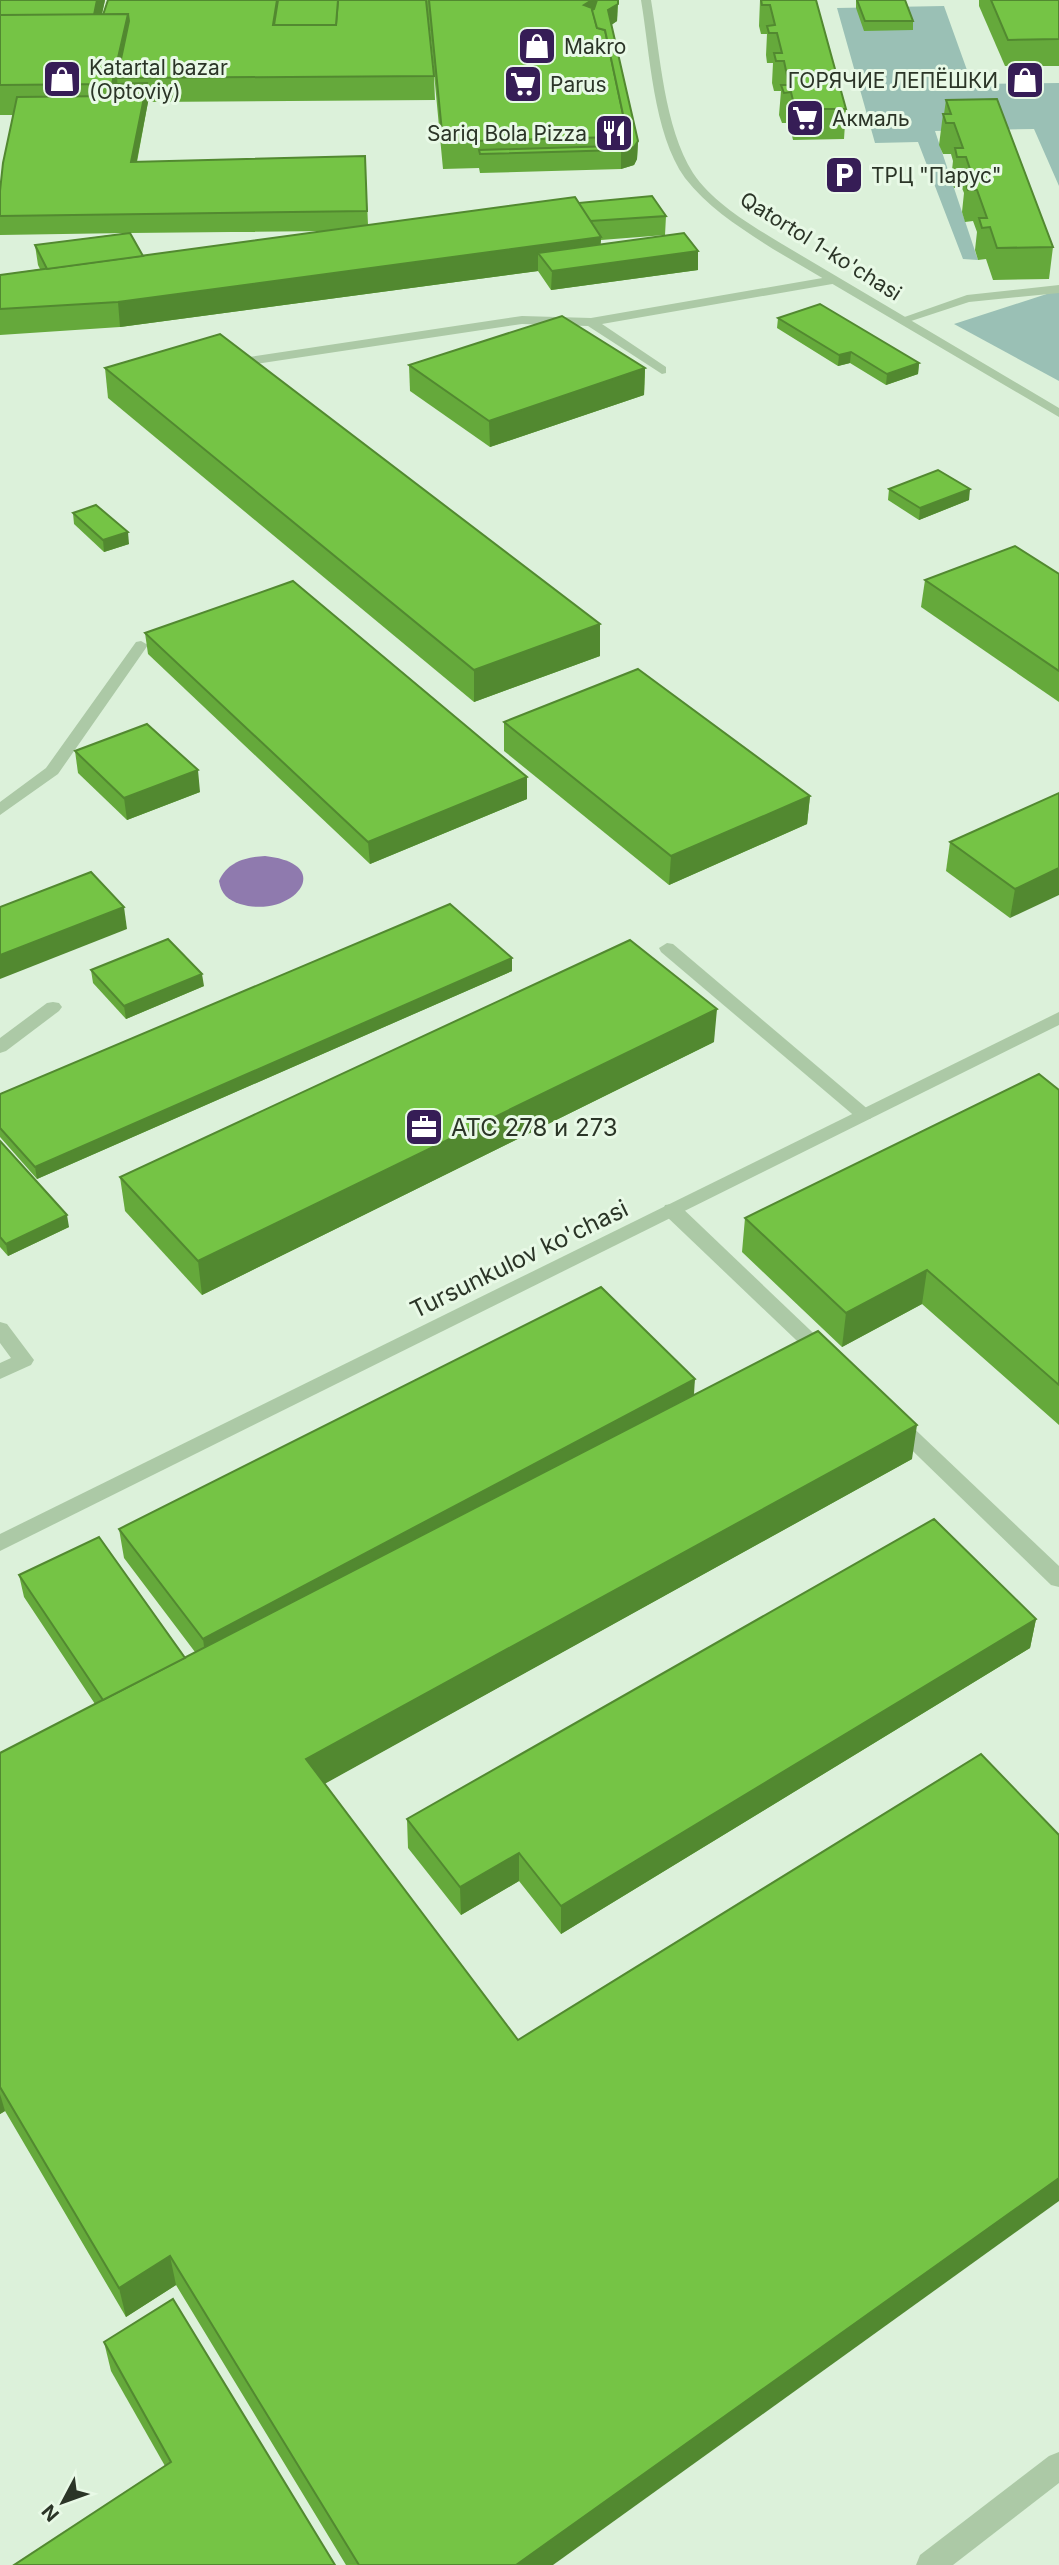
<svg xmlns="http://www.w3.org/2000/svg" width="1059" height="2565" font-family="Inter,sans-serif">
	<style>
		.green { fill: #9ac0b5 }
		.water { fill: #8f7aae }
		.lines { fill: none; stroke-linecap: round; stroke-linejoin: round }
		.service { fill: #acc9a6; fill-rule: evenodd }
		.minor { fill: #acc9a6; fill-rule: evenodd }
		.wall { fill: #65a93b; fill-rule: evenodd }
		.shaded-wall { fill: #528930 }
		.building { fill: #75c445; stroke: #528930; stroke-width: 2 }
		.labels { text-anchor: middle; dominant-baseline: central; stroke-width: 6; stroke-linejoin: round; paint-order: stroke }
		.far-poi-label { font-size: 21px; fill: #2b3527; stroke: #e8f9e6; text-anchor: start }
		.far-street-label { font-size: 21px; fill: #2b3527; stroke: #e8f9e6 }
		.poi-label { font-size: 24px; fill: #2b3527; stroke: #e8f9e6; text-anchor: start }
		.street-label { font-size: 24px; fill: #2b3527; stroke: #e8f9e6 }
	</style>
	<rect width="100%" height="100%" fill="#dcf1da"/>
	<g class="green">
		<path d="M 944,6 L 972,84 L 1059,83 L 1059,186 L 1034,129 L 935,131 L 978,260 L 963,259 L 918,142 L 875,143 L 837,8 Z"/>
		<path d="M 1059,290 L 1059,381 L 954,324 Z"/>
	</g>
	<path class="water" d="M 265,856 C 339,864 292,920 240,904 C 228,900 221,894 219,881 C 227,862 246,857 265,856 Z"/>
	<g class="lines">
		<g class="service">
			<path d="M 834,276 L 840,280 L 838,283 L 602,324 L 666,367 L 666,373 L 662,374 L 588,326 L 522,324 L 243,366 L 237,362 L 243,358 L 522,316 L 591,318 Z"/>
			<path d="M 1059,285 L 1059,293 L 969,302 L 902,324 L 896,320 L 967,295 Z"/>
			<path d="M 141,641 L 148,645 L 58,774 L 0,815 L 0,802 L 46,768 L 136,642 Z"/>
			<path d="M 667,943 L 673,944 L 870,1111 L 873,1115 L 870,1119 L 858,1119 L 661,952 L 659,948 Z"/>
			<path d="M 53,1002 L 59,1003 L 62,1007 L 59,1011 L 6,1051 L 0,1053 L 0,1038 L 47,1003 Z"/>
			<path d="M 672,1204 L 679,1205 L 830,1349 L 833,1354 L 830,1359 L 823,1361 L 816,1359 L 665,1215 L 663,1210 L 665,1205 Z"/>
			<path d="M 0,1322 L 7,1324 L 34,1360 L 31,1365 L 0,1379 L 0,1363 L 11,1358 L 0,1343 Z"/>
			<path d="M 896,1415 L 903,1418 L 1059,1566 L 1059,1587 L 1051,1585 L 889,1428 L 886,1423 L 889,1418 Z"/>
		</g>
		<g class="minor">
			<path d="M 641,0 L 651,0 C 660,53 664,127 693,173 C 714,204 751,225 782,244 L 1059,408 L 1059,417 L 773,249 C 742,229 708,208 685,178 C 653,133 650,53 641,0 Z"/>
			<path d="M 1059,1012 L 1059,1025 L 0,1551 L 0,1534 Z"/>
			<path d="M 1059,2452 L 1059,2483 L 953,2565 L 916,2565 L 920,2555 L 1049,2456 Z"/>
		</g>
	</g>
	<g class="wall">
		<path d="M 0,0 L 105,0 L 102,15 L 103,15 L 108,0 L 618,0 L 617,21 L 611,25 L 638,141 L 637,159 L 634,165 L 621,169 L 480,173 L 479,168 L 443,169 L 428,9 L 434,76 L 435,100 L 148,102 L 137,162 L 365,156 L 368,225 L 578,203 L 666,216 L 665,235 L 601,240 L 600,244 L 698,251 L 698,270 L 551,290 L 538,271 L 120,327 L 0,335 L 0,275 L 40,269 L 38,265 L 35,245 L 126,233 L 0,235 L 0,191 L 13,115 L 0,115 ZM 328,231 L 143,256 L 130,233 Z"/>
		<path d="M 760,0 L 816,0 L 846,109 L 844,139 L 793,140 L 789,123 L 782,123 L 779,115 L 781,91 L 774,91 L 772,83 L 773,63 L 767,63 L 766,55 L 767,34 L 761,34 L 759,26 Z"/>
		<path d="M 856,0 L 905,0 L 913,21 L 913,30 L 864,31 L 856,8 Z"/>
		<path d="M 979,0 L 1059,0 L 1059,66 L 1005,66 L 979,6 Z"/>
		<path d="M 946,100 L 1053,247 L 1049,279 L 993,280 L 986,259 L 978,260 L 975,250 L 977,232 L 973,221 L 965,222 L 962,212 L 964,193 L 962,188 L 954,188 L 951,179 L 953,161 L 951,154 L 943,154 L 939,145 L 943,114 L 944,114 Z"/>
		<path d="M 778,318 L 919,363 L 918,374 L 886,385 L 850,363 L 838,366 L 777,328 Z"/>
		<path d="M 409,365 L 645,368 L 644,395 L 490,447 L 410,391 Z"/>
		<path d="M 105,368 L 600,624 L 600,656 L 474,702 L 108,398 Z"/>
		<path d="M 889,489 L 969,500 L 919,520 L 888,500 Z"/>
		<path d="M 73,513 L 129,544 L 104,552 L 74,524 Z"/>
		<path d="M 1059,574 L 1059,702 L 921,607 L 925,580 Z"/>
		<path d="M 145,633 L 527,799 L 370,864 L 148,654 Z"/>
		<path d="M 504,722 L 810,796 L 807,824 L 669,885 L 504,751 Z"/>
		<path d="M 75,751 L 200,792 L 127,820 L 78,773 Z"/>
		<path d="M 1059,793 L 1010,918 L 946,871 L 950,842 Z"/>
		<path d="M 512,958 L 512,971 L 37,1179 L 0,1137 L 0,1094 Z"/>
		<path d="M 91,970 L 204,986 L 126,1019 L 93,983 Z"/>
		<path d="M 714,1042 L 202,1295 L 125,1211 L 120,1177 Z"/>
		<path d="M 1059,1090 L 1059,1425 L 922,1304 L 842,1347 L 742,1252 L 745,1218 Z"/>
		<path d="M 0,1141 L 69,1227 L 8,1256 L 0,1247 Z"/>
		<path d="M 694,1395 L 912,1459 L 325,1783 L 553,2565 L 346,2565 L 176,2285 L 126,2317 L 5,2111 L 0,2114 L 0,1753 L 95,1704 L 24,1597 L 19,1575 L 185,1658 L 195,1652 L 124,1558 L 119,1529 Z"/>
		<path d="M 1036,1619 L 1030,1648 L 561,1934 L 519,1881 L 461,1915 L 408,1848 L 407,1819 Z"/>
		<path d="M 104,2342 L 335,2565 L 165,2466 L 111,2371 Z"/>
	</g>
	<g class="shaded-wall">
		<path d="M 97,0 L 105,0 L 95,43 L 93,20 Z"/>
		<path d="M 592,0 L 597,0 L 597,20 L 584,5 Z"/>
		<path d="M 618,0 L 617,21 L 607,28 L 608,10 Z"/>
		<path d="M 128,14 L 131,44 L 117,78 L 119,98 L 116,114 L 112,84 Z"/>
		<path d="M 147,83 L 148,102 L 133,180 L 131,162 Z"/>
		<path d="M 627,133 L 626,149 L 638,141 L 637,159 L 634,165 L 621,169 L 621,150 L 614,150 L 614,137 Z"/>
		<path d="M 601,237 L 600,263 L 538,253 L 538,271 L 120,327 L 118,302 Z"/>
		<path d="M 698,251 L 698,270 L 551,290 L 552,271 Z"/>
		<path d="M 851,352 L 850,363 L 838,366 L 839,355 Z"/>
		<path d="M 919,363 L 918,374 L 886,385 L 887,374 Z"/>
		<path d="M 645,368 L 644,395 L 490,447 L 489,421 Z"/>
		<path d="M 970,489 L 969,500 L 919,520 L 920,508 Z"/>
		<path d="M 128,532 L 129,544 L 104,552 L 103,540 Z"/>
		<path d="M 600,624 L 600,656 L 474,702 L 474,670 Z"/>
		<path d="M 198,770 L 200,792 L 127,820 L 124,798 Z"/>
		<path d="M 527,777 L 527,799 L 370,864 L 368,842 Z"/>
		<path d="M 810,796 L 807,824 L 669,885 L 671,856 Z"/>
		<path d="M 1059,868 L 1059,895 L 1010,918 L 1015,889 Z"/>
		<path d="M 124,907 L 127,929 L 0,979 L 0,955 Z"/>
		<path d="M 512,958 L 512,971 L 37,1179 L 35,1167 Z"/>
		<path d="M 202,974 L 204,986 L 126,1019 L 124,1006 Z"/>
		<path d="M 717,1009 L 714,1042 L 202,1295 L 198,1261 Z"/>
		<path d="M 67,1215 L 69,1227 L 8,1256 L 6,1244 Z"/>
		<path d="M 927,1270 L 922,1304 L 842,1347 L 846,1313 Z"/>
		<path d="M 695,1379 L 693,1408 L 207,1668 L 203,1639 Z"/>
		<path d="M 917,1425 L 912,1459 L 310,1792 L 306,1759 Z"/>
		<path d="M 1036,1619 L 1030,1648 L 561,1934 L 561,1906 Z"/>
		<path d="M 519,1853 L 519,1881 L 461,1915 L 460,1887 Z"/>
		<path d="M 0,2094 L 5,2111 L 0,2114 Z"/>
		<path d="M 1059,2178 L 1059,2201 L 553,2565 L 516,2565 Z"/>
		<path d="M 170,2256 L 176,2285 L 126,2317 L 119,2288 Z"/>
	</g>
	<g class="building">
		<path d="M 0,0 L 97,0 L 94,15 L 0,15 Z"/>
		<path d="M 108,0 L 277,0 L 273,25 L 336,25 L 338,0 L 426,0 L 434,76 L 117,78 L 129,21 L 128,14 L 103,15 Z"/>
		<path d="M 278,0 L 338,0 L 336,25 L 274,25 Z"/>
		<path d="M 429,0 L 592,0 L 584,5 L 592,8 L 597,28 L 605,30 L 627,133 L 614,137 L 443,142 Z"/>
		<path d="M 597,0 L 618,0 L 618,4 L 608,10 L 638,141 L 634,147 L 621,150 L 480,154 L 479,150 L 614,146 L 627,141 L 627,133 L 605,30 L 597,28 L 592,10 L 594,9 Z"/>
		<path d="M 761,0 L 816,0 L 846,109 L 795,109 L 791,92 L 784,93 L 781,85 L 789,85 L 784,61 L 776,61 L 774,53 L 782,53 L 777,33 L 769,33 L 767,26 L 775,25 L 770,5 L 762,5 Z"/>
		<path d="M 857,0 L 905,0 L 913,21 L 865,21 Z"/>
		<path d="M 991,0 L 1059,0 L 1059,39 L 1008,40 Z"/>
		<path d="M 128,14 L 112,84 L 0,85 L 0,15 Z"/>
		<path d="M 147,83 L 131,162 L 365,156 L 367,211 L 0,216 L 0,191 L 3,163 L 17,97 L 114,96 L 118,84 Z"/>
		<path d="M 997,99 L 1053,247 L 997,248 L 990,227 L 982,228 L 979,218 L 987,218 L 977,190 L 968,190 L 965,181 L 974,181 L 966,157 L 957,157 L 955,148 L 963,148 L 954,123 L 946,123 L 943,114 L 951,114 L 946,100 Z"/>
		<path d="M 652,196 L 666,216 L 590,221 L 578,203 Z"/>
		<path d="M 575,197 L 601,237 L 118,302 L 0,309 L 0,275 Z"/>
		<path d="M 130,233 L 143,256 L 47,269 L 35,245 Z"/>
		<path d="M 684,233 L 698,251 L 552,271 L 538,253 Z"/>
		<path d="M 820,304 L 919,363 L 887,374 L 851,352 L 839,355 L 778,318 Z"/>
		<path d="M 562,316 L 645,368 L 489,421 L 409,365 Z"/>
		<path d="M 220,334 L 600,624 L 474,670 L 105,368 Z"/>
		<path d="M 938,470 L 970,489 L 920,508 L 889,489 Z"/>
		<path d="M 96,505 L 128,532 L 103,540 L 73,513 Z"/>
		<path d="M 1015,546 L 1059,574 L 1059,671 L 925,580 Z"/>
		<path d="M 293,581 L 527,777 L 368,842 L 145,633 Z"/>
		<path d="M 638,669 L 810,796 L 671,856 L 504,722 Z"/>
		<path d="M 147,724 L 198,770 L 124,798 L 75,751 Z"/>
		<path d="M 1059,793 L 1059,868 L 1015,889 L 950,842 Z"/>
		<path d="M 91,872 L 124,907 L 0,955 L 0,907 Z"/>
		<path d="M 450,904 L 512,958 L 35,1167 L 0,1128 L 0,1094 Z"/>
		<path d="M 168,939 L 202,974 L 124,1006 L 91,970 Z"/>
		<path d="M 630,940 L 717,1009 L 198,1261 L 120,1177 Z"/>
		<path d="M 1039,1074 L 1059,1090 L 1059,1385 L 927,1270 L 846,1313 L 745,1218 Z"/>
		<path d="M 0,1141 L 67,1215 L 6,1244 L 0,1237 Z"/>
		<path d="M 601,1287 L 695,1379 L 203,1639 L 119,1529 Z"/>
		<path d="M 818,1331 L 917,1425 L 306,1759 L 518,2040 L 981,1754 L 1059,1835 L 1059,2178 L 516,2565 L 359,2565 L 170,2256 L 119,2288 L 0,2087 L 0,1753 Z"/>
		<path d="M 934,1519 L 1036,1619 L 561,1906 L 519,1853 L 460,1887 L 407,1819 Z"/>
		<path d="M 99,1537 L 185,1658 L 103,1700 L 19,1575 Z"/>
		<path d="M 173,2299 L 335,2565 L 14,2565 L 171,2462 L 104,2342 Z"/>
	</g>
	<defs>
		<symbol id="shop-square" viewBox="-11 -11 22 22"><rect x="-9" y="-9" width="18" height="18" rx="4" fill="#361d56" stroke="#e8f9e6"/><path d="M-5-2.5h2.3a2.7 3.5 0 0 1 5.4 0H5L5.5 6h-11ZM-1.5-2.5h3a1.5 2.3 0 0 0-3 0Z" fill="#fff"/></symbol>
		<symbol id="supermarket-square" viewBox="-11 -11 22 22"><rect x="-9" y="-9" width="18" height="18" rx="4" fill="#361d56" stroke="#e8f9e6"/><path d="M-6-5.5h2.5l.6 2H6L4.5 2H-2.5L-4.4-4H-6ZM-1.5 3.2a1.3 1.3 0 1 0 .1 0ZM3 3.2a1.3 1.3 0 1 0 .1 0Z" fill="#fff"/></symbol>
		<symbol id="restaurant-square" viewBox="-11 -11 22 22"><rect x="-9" y="-9" width="18" height="18" rx="4" fill="#361d56" stroke="#e8f9e6"/><path d="M-5-6h1v4h1v-4h1v4h1v-4h1v5L-1.5 .5V6h-2V.5L-5-1ZM5-6V6H3V1.5H1.5Q1.5-4 5-6Z" fill="#fff"/></symbol>
		<symbol id="parking-square" viewBox="-11 -11 22 22"><rect x="-9" y="-9" width="18" height="18" rx="4" fill="#361d56" stroke="#e8f9e6"/><path d="M-3.5-5.5H1a3.5 3.5 0 0 1 0 7H-1V5.5H-3.5ZM-1-3.4V-.6H.8a1.4 1.4 0 0 0 0-2.8Z" fill="#fff"/></symbol>
		<symbol id="office-square" viewBox="-11 -11 22 22"><rect x="-9" y="-9" width="18" height="18" rx="4" fill="#361d56" stroke="#e8f9e6"/><path d="M-6-3h4V-5.5h4V-3h4V5H-6ZM-1-4.5V-3h2v-1.5ZM-6 0V1H6V0Z" fill="#fff"/></symbol>
	</defs>
	<g fill-rule="evenodd">
		<use href="#shop-square" x="515" y="24" width="44" height="44"/>
		<use href="#shop-square" x="40" y="57" width="44" height="44"/>
		<use href="#shop-square" x="1003" y="58" width="44" height="44"/>
		<use href="#supermarket-square" x="501" y="62" width="44" height="44"/>
		<use href="#supermarket-square" x="783" y="96" width="44" height="44"/>
		<use href="#restaurant-square" x="592" y="111" width="44" height="44"/>
		<use href="#parking-square" x="822" y="153" width="44" height="44"/>
		<use href="#office-square" x="402" y="1105" width="44" height="44"/>
	</g>
	<g class="labels">
		<g class="far-poi-label">
			<text x="564" y="46">Makro</text>
			<text x="89" y="67">Katartal bazar<tspan x="89" dy="24">(Optoviy)</tspan></text>
			<text x="998" y="80" text-anchor="end">ГОРЯЧИЕ ЛЕПЁШКИ</text>
			<text x="550" y="84">Parus</text>
			<text x="832" y="118">Акмаль</text>
			<text x="587" y="133" text-anchor="end">Sariq Bola Pizza</text>
			<text x="871" y="175">ТРЦ "Парус"</text>
		</g>
		<g class="far-street-label">
			<text transform="translate(821 246) rotate(32)">Qatortol 1-ko'chasi</text>
		</g>
		<g class="poi-label">
			<text x="451" y="1127">АТС 278 и 273</text>
		</g>
		<g class="street-label">
			<text transform="translate(519 1259) rotate(-26)">Tursunkulov ko'chasi</text>
		</g>
	</g>
	<g transform="translate(63 2502) rotate(229)" stroke="#e8f9e6" stroke-width="5" paint-order="stroke">
	<path d="M0-5L12 26L0 18L-12 26Z" fill="#2b3527"/>
	<text y="-10" font-size="19" font-weight="bold" text-anchor="middle" fill="#2b3527">N</text>
	</g>
</svg>
